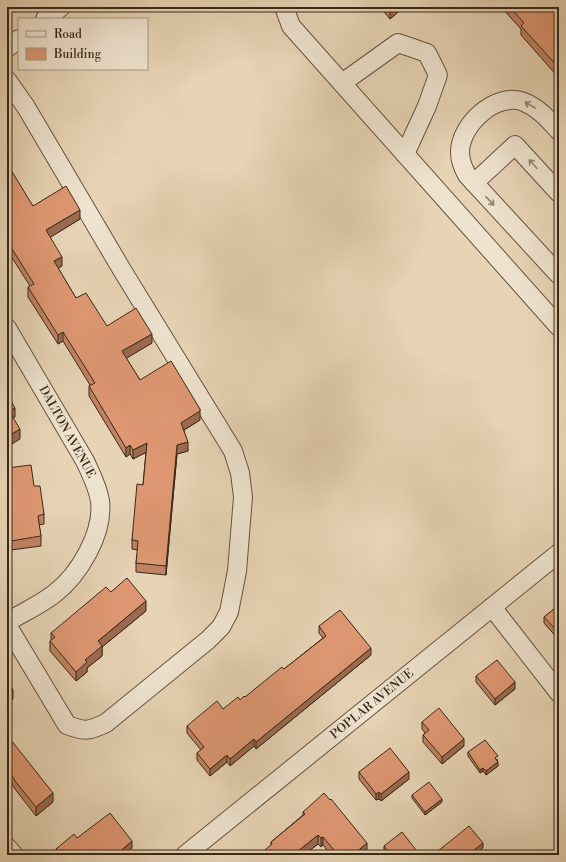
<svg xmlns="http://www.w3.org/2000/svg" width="566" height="862" font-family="'Libre Bodoni',serif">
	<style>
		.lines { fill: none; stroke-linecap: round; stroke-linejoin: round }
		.minor-casing { stroke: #645440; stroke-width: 20 }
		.minor { stroke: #efe3cf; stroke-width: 18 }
		.wall { fill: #c08363; stroke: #382919 }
		.shaded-wall { fill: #9c6a50; stroke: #382919 }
		.building { fill: #df9873; stroke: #382919 }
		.oneway { stroke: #948674 }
		.labels { text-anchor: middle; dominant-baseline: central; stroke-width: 4; stroke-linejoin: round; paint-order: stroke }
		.street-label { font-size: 12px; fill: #382919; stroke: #efe3cf }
	</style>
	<rect width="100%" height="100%" fill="#e7d4b5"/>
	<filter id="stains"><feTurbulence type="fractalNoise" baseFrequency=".005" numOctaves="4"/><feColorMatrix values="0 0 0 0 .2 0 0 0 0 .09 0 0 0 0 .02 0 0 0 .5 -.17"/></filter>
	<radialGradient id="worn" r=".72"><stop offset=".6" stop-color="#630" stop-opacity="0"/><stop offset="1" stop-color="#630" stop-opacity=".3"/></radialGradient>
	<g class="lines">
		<defs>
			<g id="minor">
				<path d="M 284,7 L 291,26 L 559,327"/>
				<path d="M 45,19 L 61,7"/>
				<path d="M 7,48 L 19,39"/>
				<path d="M 7,80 L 26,107 L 122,270 L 233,451 L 240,473 L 243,497 L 237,571 L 229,612 L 221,627 L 208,640 L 106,723 C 89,731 85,732 67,725 L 7,625"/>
				<path d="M 342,83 L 398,43 L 427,53 L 438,75 L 427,106 L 405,154"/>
				<path d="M 559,131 C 549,120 539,108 524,102 C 496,91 460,125 460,152 C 460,161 463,168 467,175 L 559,275"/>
				<path d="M 474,183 L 515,145 L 559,193"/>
				<path d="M 7,328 L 85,461 C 91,474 98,487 100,501 C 104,533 79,575 54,594 C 40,605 22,613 7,622"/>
				<path d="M 492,607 L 559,693"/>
				<path d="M 7,847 L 14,855"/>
				<path d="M 185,855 L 559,553"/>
			</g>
		</defs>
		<use href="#minor" class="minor-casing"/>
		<use href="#minor" class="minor"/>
	</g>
	<g class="wall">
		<path d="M 380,7 L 404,7 L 390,19 Z"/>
		<path d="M 501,7 L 559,7 L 559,78 L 521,35 L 521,29 Z"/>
		<path d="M 7,172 L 33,206 L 80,219 L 50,237 L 62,266 L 58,268 L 76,298 L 107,326 L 152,343 L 126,358 L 140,380 L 200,420 L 184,430 L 188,451 L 177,454 L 166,575 L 136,572 L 136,563 L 138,550 L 132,549 L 132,540 L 143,485 L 146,452 L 133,459 L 130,454 L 126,457 L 89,396 L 89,386 L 90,385 L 63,341 L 58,344 L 28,297 L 28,287 L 30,286 L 7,250 Z"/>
		<path d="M 7,468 L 34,486 L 44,514 L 44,524 L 39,525 L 41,536 L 41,546 L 11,550 L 9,535 L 7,536 Z"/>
		<path d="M 111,592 L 146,611 L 102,647 L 102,656 L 87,668 L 87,672 L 76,681 L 50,651 L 50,641 L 51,640 L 51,633 Z"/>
		<path d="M 559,605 L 559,640 L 544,623 L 544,617 Z"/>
		<path d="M 319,626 L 371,655 L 256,749 L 254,746 L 230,766 L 227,762 L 210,776 L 197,760 L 197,753 L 201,750 L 187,733 L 187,726 L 223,709 L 245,697 L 284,669 L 323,638 L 319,633 Z"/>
		<path d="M 476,676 L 515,689 L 495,705 L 476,682 Z"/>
		<path d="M 422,722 L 464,746 L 442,764 L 423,742 L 423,735 L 425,733 L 422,729 Z"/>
		<path d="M 7,735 L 53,802 L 36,816 L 15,789 L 9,779 Z"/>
		<path d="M 468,752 L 498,760 L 497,760 L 498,766 L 486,775 L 483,771 L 480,773 L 468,756 Z"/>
		<path d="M 359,772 L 409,779 L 381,801 L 379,799 L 376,800 L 359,779 Z"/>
		<path d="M 412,795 L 442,802 L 425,815 L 412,798 Z"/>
		<path d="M 303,812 L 367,852 L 363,855 L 331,855 L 323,845 L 321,847 L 318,844 L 304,855 L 259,855 L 271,846 L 271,842 L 303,815 Z"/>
		<path d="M 77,838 L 132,848 L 124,855 L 56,855 L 56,849 Z"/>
		<path d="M 384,846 L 420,855 L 388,855 L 384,850 Z"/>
	</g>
	<g class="shaded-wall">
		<path d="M 393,7 L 404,7 L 390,19 L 390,10 Z"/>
		<path d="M 481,7 L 484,7 L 481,10 Z"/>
		<path d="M 80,210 L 80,219 L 46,240 L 46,230 Z"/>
		<path d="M 62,257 L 62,266 L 54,271 L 54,261 Z"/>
		<path d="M 63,332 L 63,341 L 58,344 L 58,335 Z"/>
		<path d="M 152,334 L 152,343 L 122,361 L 122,351 Z"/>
		<path d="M 15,408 L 15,417 L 9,421 L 9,411 Z"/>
		<path d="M 200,409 L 200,420 L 181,432 L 181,423 Z"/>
		<path d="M 20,429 L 20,439 L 7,447 L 7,437 Z"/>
		<path d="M 188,442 L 188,451 L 177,454 L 166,575 L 166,566 L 177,445 Z"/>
		<path d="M 147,443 L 147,452 L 133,459 L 133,450 Z"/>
		<path d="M 130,445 L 130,454 L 126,457 L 126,448 Z"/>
		<path d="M 146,601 L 146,611 L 102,647 L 102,656 L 87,668 L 87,672 L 76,681 L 76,672 L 98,641 Z"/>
		<path d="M 371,648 L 371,655 L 256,749 L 256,742 Z"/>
		<path d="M 515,682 L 515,689 L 495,705 L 495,699 Z"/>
		<path d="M 13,690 L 13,699 L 7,704 L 7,695 Z"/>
		<path d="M 254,739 L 254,746 L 230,766 L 230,759 Z"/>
		<path d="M 464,739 L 464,746 L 442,764 L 442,757 Z"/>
		<path d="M 227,755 L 227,762 L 210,776 L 210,769 Z"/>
		<path d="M 498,762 L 498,766 L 486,775 L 486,771 Z"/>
		<path d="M 483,768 L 483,771 L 480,773 L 480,770 Z"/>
		<path d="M 9,770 L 9,779 L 7,780 L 7,771 Z"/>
		<path d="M 409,772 L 409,779 L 381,801 L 381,794 Z"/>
		<path d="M 379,792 L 379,799 L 376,800 L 376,794 Z"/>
		<path d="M 53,793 L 53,802 L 36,816 L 36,807 Z"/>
		<path d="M 442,799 L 442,802 L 425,815 L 425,812 Z"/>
		<path d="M 318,835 L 318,844 L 304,855 L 293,855 Z"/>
		<path d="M 323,837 L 323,845 L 321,847 L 321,838 Z"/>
		<path d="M 132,841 L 132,848 L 124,855 L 116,855 Z"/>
		<path d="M 367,843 L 367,852 L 363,855 L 353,855 Z"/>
		<path d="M 483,843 L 483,848 L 474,855 L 468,855 Z"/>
	</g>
	<g class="building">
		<path d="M 388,7 L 393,7 L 390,10 Z"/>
		<path d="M 510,7 L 559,7 L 559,68 L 521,26 L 524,23 Z"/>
		<path d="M 11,170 L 33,206 L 66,186 L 80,210 L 46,230 L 62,257 L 54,261 L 76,298 L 86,293 L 107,326 L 136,308 L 152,334 L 122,351 L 140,380 L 171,361 L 200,409 L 200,411 L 181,423 L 188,442 L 177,445 L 166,566 L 136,563 L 138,541 L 132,540 L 137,484 L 143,485 L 147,443 L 133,450 L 130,445 L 126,448 L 89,386 L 95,383 L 63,332 L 58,335 L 28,287 L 34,284 L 7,241 L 7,172 Z"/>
		<path d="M 7,394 L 15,408 L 9,411 L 20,429 L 7,437 Z"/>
		<path d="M 31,465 L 34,486 L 40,486 L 44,514 L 38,516 L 41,536 L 11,541 L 9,526 L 7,526 L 7,468 Z"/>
		<path d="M 127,578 L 146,601 L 98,641 L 102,646 L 85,660 L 87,662 L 76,672 L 50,641 L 55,637 L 51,633 L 106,587 L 111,592 Z"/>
		<path d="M 559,605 L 559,633 L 544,617 Z"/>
		<path d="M 340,610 L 371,648 L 256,742 L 254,739 L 230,759 L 227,755 L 210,769 L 197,753 L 204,747 L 187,726 L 217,701 L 223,709 L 238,697 L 240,700 L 244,696 L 245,697 L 282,667 L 284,669 L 326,636 L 319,626 Z"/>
		<path d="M 497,660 L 515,682 L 495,699 L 476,676 Z"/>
		<path d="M 7,679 L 13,690 L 7,695 Z"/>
		<path d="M 439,708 L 464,739 L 442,757 L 423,735 L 429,730 L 422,722 Z"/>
		<path d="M 7,735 L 53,793 L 36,807 L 15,781 L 9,770 L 7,771 Z"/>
		<path d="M 485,740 L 498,756 L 495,758 L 498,762 L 486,771 L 483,768 L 480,770 L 468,752 Z"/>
		<path d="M 390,748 L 409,772 L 381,794 L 379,792 L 376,794 L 359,772 Z"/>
		<path d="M 429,782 L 442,799 L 425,812 L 412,795 Z"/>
		<path d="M 324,793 L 330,800 L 331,799 L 367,843 L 353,855 L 338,855 L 323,837 L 321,838 L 318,835 L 293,855 L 259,855 L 272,844 L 271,842 L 305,814 L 303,812 Z"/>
		<path d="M 110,813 L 132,841 L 116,855 L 61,855 L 56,849 L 74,834 L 77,838 Z"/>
		<path d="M 469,826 L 483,843 L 468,855 L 433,855 Z"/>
		<path d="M 402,832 L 420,855 L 391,855 L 384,846 Z"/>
		<path d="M 526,850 L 530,855 L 520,855 Z"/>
	</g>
	<defs><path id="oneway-shaft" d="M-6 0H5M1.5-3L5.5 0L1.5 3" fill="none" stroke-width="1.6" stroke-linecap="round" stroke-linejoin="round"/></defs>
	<g class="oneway">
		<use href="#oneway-shaft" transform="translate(530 105) rotate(-150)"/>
		<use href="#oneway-shaft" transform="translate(533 164) rotate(-132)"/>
		<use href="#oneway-shaft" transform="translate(490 201) rotate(47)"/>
	</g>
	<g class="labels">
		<g class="street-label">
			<text transform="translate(67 432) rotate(61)">DALTON AVENUE</text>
			<text transform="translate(372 704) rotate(-39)">POPLAR AVENUE</text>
		</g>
	</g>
	<rect width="566" height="862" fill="none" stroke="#e7d4b5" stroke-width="24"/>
	<rect x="8" y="8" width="550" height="846" fill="none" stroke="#382919" stroke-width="2"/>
	<rect x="12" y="12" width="542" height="838" fill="none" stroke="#382919"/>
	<rect x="18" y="18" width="130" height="52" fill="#efe3cf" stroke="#a69986"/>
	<rect x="26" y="31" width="20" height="6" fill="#efe3cf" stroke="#a69986"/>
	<text x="54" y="38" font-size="12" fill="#382919">Road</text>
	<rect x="26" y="48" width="20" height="12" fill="#df9873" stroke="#a69986"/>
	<text x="54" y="58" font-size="12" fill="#382919">Building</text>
	<rect width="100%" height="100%" filter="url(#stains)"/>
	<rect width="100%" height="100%" fill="url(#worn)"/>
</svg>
